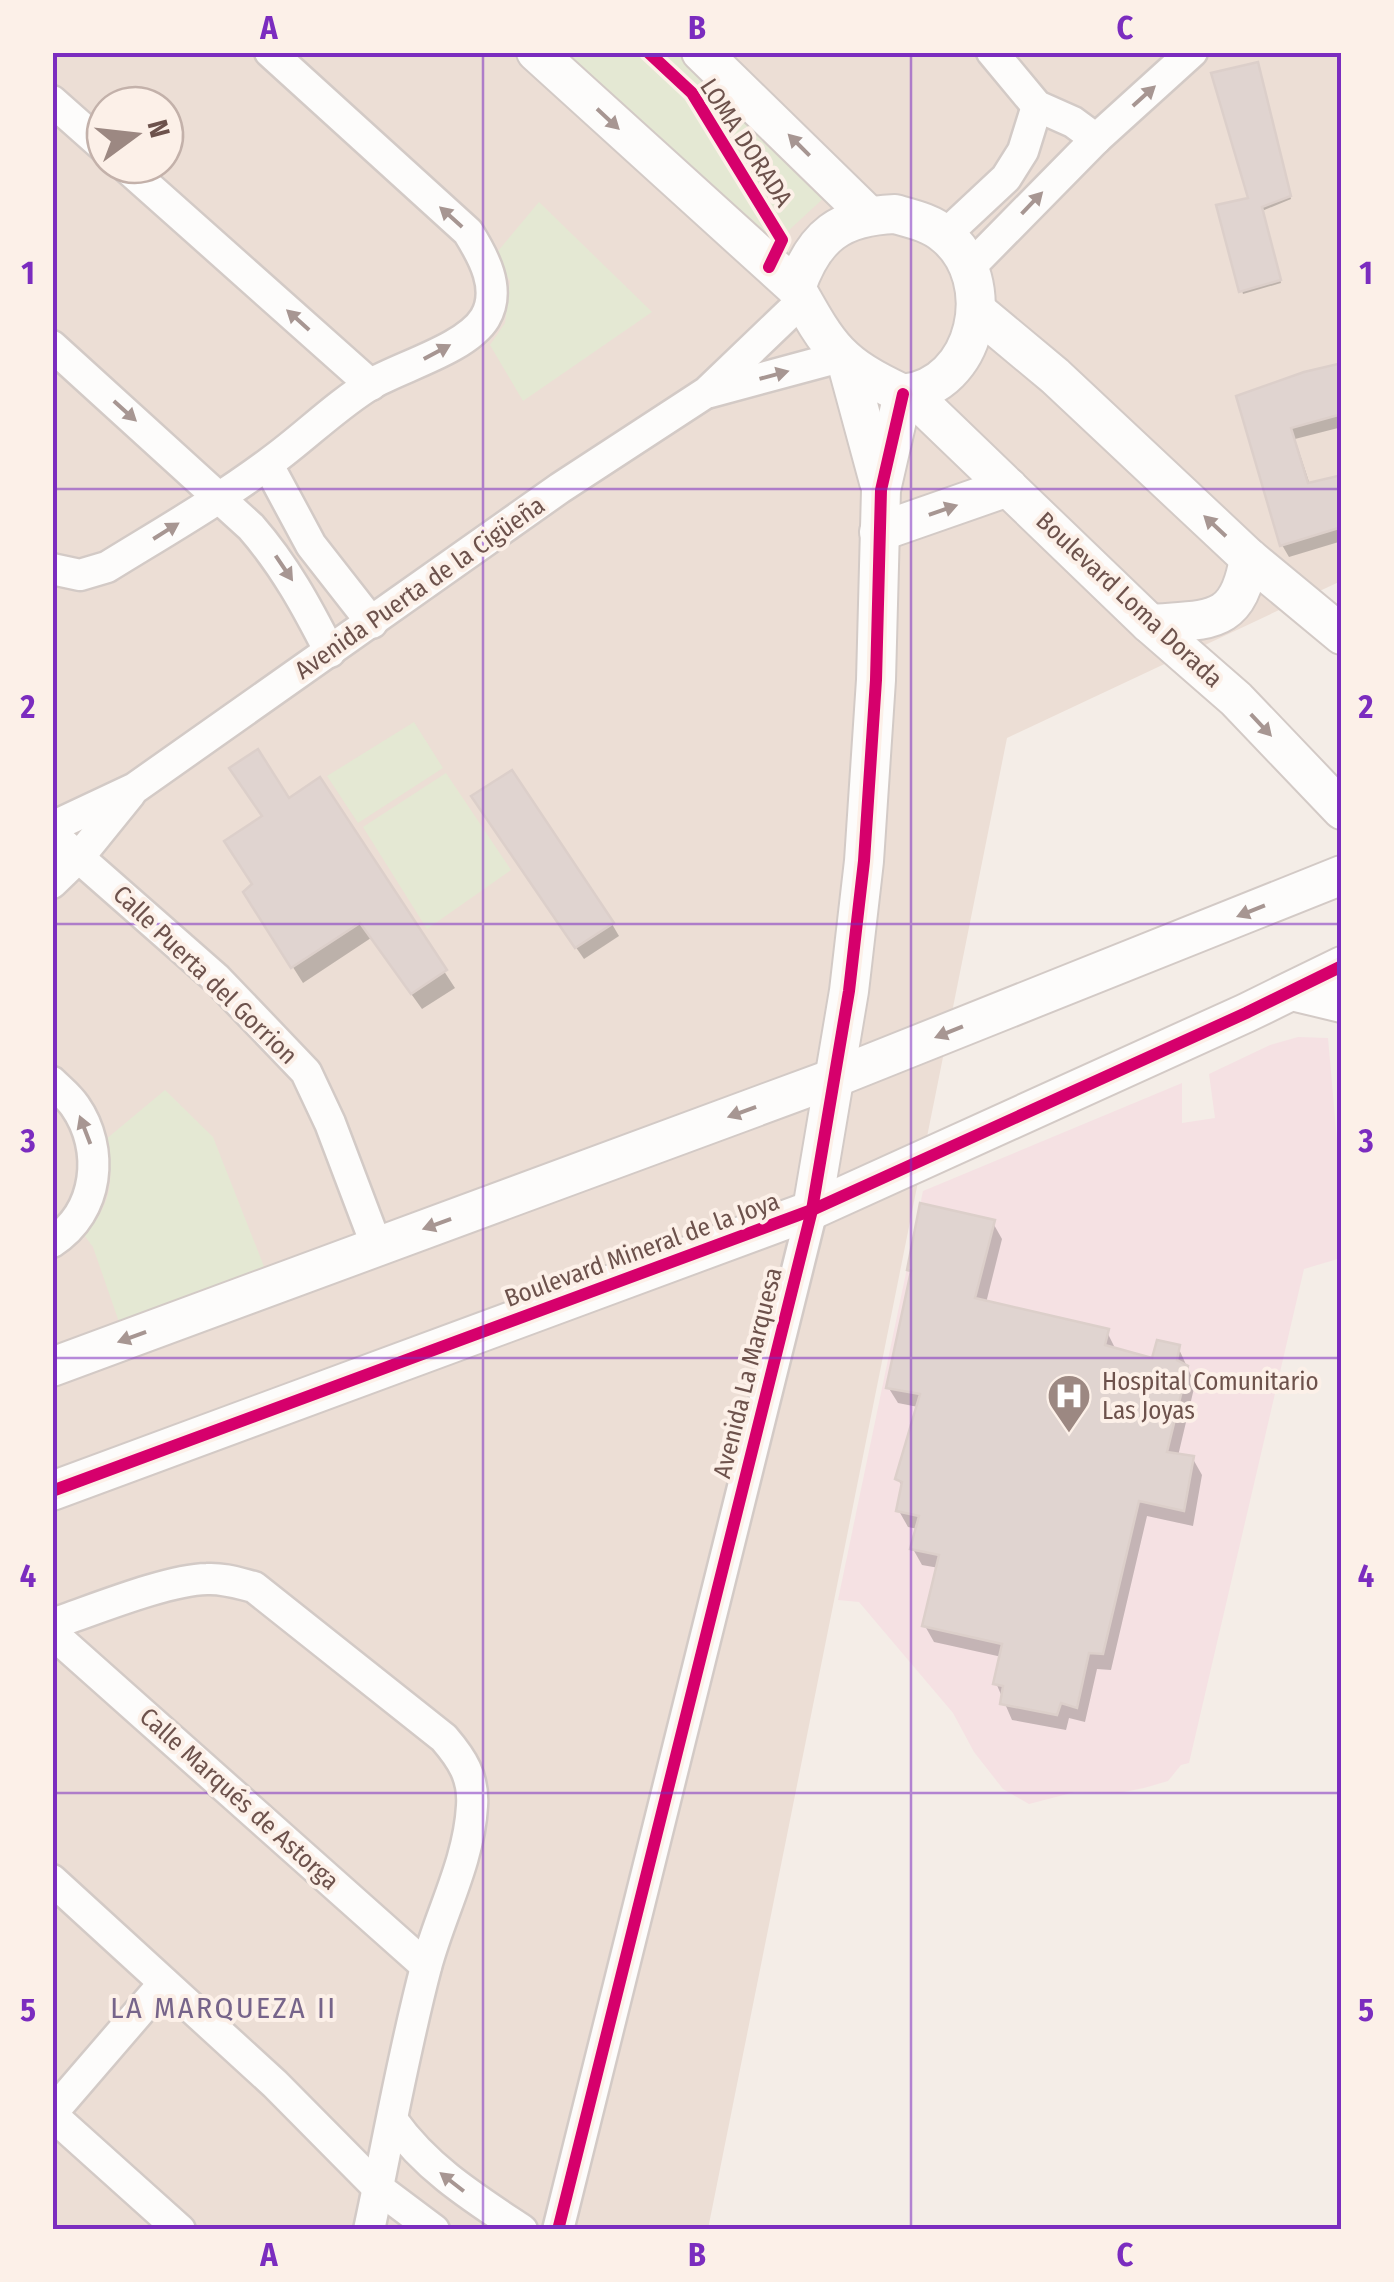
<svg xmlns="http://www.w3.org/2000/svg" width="1394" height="2282" font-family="'Fira Sans Condensed',sans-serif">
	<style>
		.residential { fill: #ecded5; fill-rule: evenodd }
		.medical { fill: #f5e1e3 }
		.green { fill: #e4e8d3 }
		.shadow { fill: #0003 }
		.building { fill: #e0d4d0; stroke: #dccfca; stroke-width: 2.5 }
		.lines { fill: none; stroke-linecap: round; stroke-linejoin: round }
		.minor-casing { stroke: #d3cac6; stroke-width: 35 }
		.tertiary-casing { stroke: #d3cac6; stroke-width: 42 }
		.minor { stroke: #fdfcfb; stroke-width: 30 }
		.tertiary { stroke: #fdfcfb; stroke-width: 38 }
		.cycleway-casing { stroke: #fcf0e8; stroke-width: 19 }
		.cycleway { stroke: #d6006c; stroke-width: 12 }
		.oneway { fill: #a79692 }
		.grid { fill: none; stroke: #7b2cbf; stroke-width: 2.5; stroke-opacity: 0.55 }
		.labels { text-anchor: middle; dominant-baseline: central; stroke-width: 8; stroke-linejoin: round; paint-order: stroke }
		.street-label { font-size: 25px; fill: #6d524c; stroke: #fcf0e8 }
		.poi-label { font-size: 25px; fill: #6d524c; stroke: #fcf0e8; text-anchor: start }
		.quarter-label { font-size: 30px; letter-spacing: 2.5px; fill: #76648a; stroke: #fcf0e8 }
		.neatline { fill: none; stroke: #7b2cbf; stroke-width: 4 }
		.grid-label { font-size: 32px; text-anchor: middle; font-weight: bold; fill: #7b2cbf }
	</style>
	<rect width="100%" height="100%" fill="#f4ede7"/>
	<path class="residential" d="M 52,53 L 1341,53 L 1341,581 L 1007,738 L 708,2229 L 53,2229 ZM 105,105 L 165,105 L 165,165 L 105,165 Z"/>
	<path class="medical" d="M 1298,1037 L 1328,1038 L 1341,1186 L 1341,1258 L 1304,1269 L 1189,1763 L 1181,1765 L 1168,1781 L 1144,1788 L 1119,1793 L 1075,1792 L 1029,1804 L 1003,1789 L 974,1752 L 953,1713 L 859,1602 L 838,1600 L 923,1191 L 1182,1083 L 1182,1123 L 1215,1118 L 1209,1074 L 1270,1045 Z"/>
	<g class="green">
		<path d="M 562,53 L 677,53 L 827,195 L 774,244 Z"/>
		<path d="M 539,202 L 652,312 L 523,401 L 490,345 L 505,323 L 510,281 L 493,257 Z"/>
		<path d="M 414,722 L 443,768 L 358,823 L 327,776 Z"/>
		<path d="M 446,773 L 511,870 L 427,929 L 363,827 Z"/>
		<path d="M 165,1090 L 213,1137 L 265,1269 L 119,1322 L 93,1247 L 84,1235 C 111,1206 116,1177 105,1140 Z"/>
	</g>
	<g class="shadow">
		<path d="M 1258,68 L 1291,199 L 1262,211 L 1281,283 L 1243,294 L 1219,207 L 1251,200 Z"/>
		<path d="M 1342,366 L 1342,427 L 1295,439 L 1310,485 L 1342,480 L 1342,541 L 1289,557 L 1282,545 L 1240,398 Z"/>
		<path d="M 320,781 L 455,988 L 422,1009 L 371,938 L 303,983 L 256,909 L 254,885 L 288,802 Z"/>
		<path d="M 481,810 L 612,924 L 619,936 L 584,959 Z"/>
		<path d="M 993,1223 L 1002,1239 L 986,1303 L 1107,1332 L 1116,1350 L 1154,1361 L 1178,1347 L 1195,1384 L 1178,1456 L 1193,1459 L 1202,1475 L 1193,1526 L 1147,1516 L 1111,1670 L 1097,1669 L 1085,1722 L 1069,1718 L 1066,1730 L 1012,1720 L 996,1683 L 1002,1657 L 934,1642 L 925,1626 L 939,1568 L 922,1565 L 913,1549 L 918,1529 L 908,1527 L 899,1511 L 903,1488 L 898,1479 L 918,1407 L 898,1403 L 888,1387 L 913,1276 L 909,1270 Z"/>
	</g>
	<g class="building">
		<path d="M 1258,62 L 1291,196 L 1262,207 L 1281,280 L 1239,292 L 1216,205 L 1248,198 L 1211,73 Z"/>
		<path d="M 1342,363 L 1342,414 L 1291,428 L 1308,483 L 1342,475 L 1342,527 L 1280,546 L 1236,396 L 1304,372 Z"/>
		<path d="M 258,749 L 289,798 L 320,777 L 447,970 L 411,994 L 360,923 L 291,968 L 243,892 L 252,884 L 224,841 L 262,816 L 229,768 Z"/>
		<path d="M 512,770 L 614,923 L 575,948 L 471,796 Z"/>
		<path d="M 920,1203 L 995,1220 L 975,1298 L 1109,1329 L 1105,1345 L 1152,1358 L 1157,1340 L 1180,1345 L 1177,1360 L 1188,1366 L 1167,1452 L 1194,1456 L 1184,1511 L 1139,1501 L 1103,1654 L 1089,1653 L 1077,1708 L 1061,1703 L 1057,1715 L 1000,1704 L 1003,1686 L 993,1684 L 1002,1644 L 922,1626 L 939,1555 L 910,1549 L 919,1516 L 896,1511 L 902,1482 L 895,1479 L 920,1394 L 886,1388 L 911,1271 L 907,1270 Z"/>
	</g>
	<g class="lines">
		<defs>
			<g id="minor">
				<path d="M 992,52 L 1037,106 L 1073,122 L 1096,139"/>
				<path d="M 52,101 L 105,148"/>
				<path d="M 124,165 L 371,385"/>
				<path d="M 945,235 L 1006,178 L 1023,151 L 1037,106"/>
				<path d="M 969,268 L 1096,139 L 1192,52"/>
				<path d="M 52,346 L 251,527 C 285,566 307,607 330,652"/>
				<path d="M 710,392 L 840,357"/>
				<path d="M 268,465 L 311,545 L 372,623"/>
				<path d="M 52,569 L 80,575 L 107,567 C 162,533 218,501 269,463 C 304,438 336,405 373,383 C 403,366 467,348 485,318 C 502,289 483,256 468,232 L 270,52"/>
				<path d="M 52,827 L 135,788 L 560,488 L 707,392 L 803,300"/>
				<path d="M 52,834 L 217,979 L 306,1072 L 330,1123 L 377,1247"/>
				<path d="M 52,883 L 79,857 L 130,794"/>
				<path d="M 52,1082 C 60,1090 69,1097 75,1106 C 105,1149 99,1212 52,1242"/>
				<path d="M 52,1624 C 94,1610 166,1580 207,1579 C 223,1578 238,1583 254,1587 L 444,1738 C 462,1759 474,1777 472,1806 C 469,1862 440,1914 426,1967 C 403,2054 388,2142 369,2230"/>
				<path d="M 52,1633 L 426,1966"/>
				<path d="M 52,1880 L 275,2084 L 378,2188 L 434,2230"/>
				<path d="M 52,2113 L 164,1983"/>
				<path d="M 52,2115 L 180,2230"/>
				<path d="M 393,2121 C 427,2169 474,2198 522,2230"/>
				<path d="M 558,2230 L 812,1210"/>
			</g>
			<g id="tertiary">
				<path d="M 536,52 L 796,288"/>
				<path d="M 701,52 L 868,215"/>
				<path d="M 895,214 C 913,219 931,223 945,235 C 1000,280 978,386 903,394 C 839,364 830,349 796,288 C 814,236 840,216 895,214 Z"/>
				<path d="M 977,311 L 1055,376 L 1249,558 L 1342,635"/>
				<path d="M 847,364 L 879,482"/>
				<path d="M 911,394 L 1150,624 L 1236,699 L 1342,810"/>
				<path d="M 879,532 L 1008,487"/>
				<path d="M 1150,624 C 1210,619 1238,626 1249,558"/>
				<path d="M 1292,991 L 1342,1003"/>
				<path d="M 812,1210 L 849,991 L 864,861 L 876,680 L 881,490 L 903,394"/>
				<path d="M 52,1367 L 834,1078 L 1342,875"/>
				<path d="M 52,1491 L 812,1210 L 1246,1013 L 1342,966"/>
			</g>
		</defs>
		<use href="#minor" class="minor-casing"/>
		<use href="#tertiary" class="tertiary-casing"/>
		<use href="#minor" class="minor"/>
		<use href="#tertiary" class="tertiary"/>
		<defs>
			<g id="cycleway">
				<path d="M 648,52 L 692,93 L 782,240 L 769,267"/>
				<path d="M 52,1491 L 812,1210 L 1246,1013 L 1342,966"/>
				<path d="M 558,2230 L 812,1210 L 849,991 L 864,861 L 876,680 L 881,490 L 903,394"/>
			</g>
		</defs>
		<use href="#cycleway" class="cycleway-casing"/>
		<use href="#cycleway" class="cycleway"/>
	</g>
	<defs><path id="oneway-solid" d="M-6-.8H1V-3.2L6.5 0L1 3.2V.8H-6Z" transform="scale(2.5)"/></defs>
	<g class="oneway">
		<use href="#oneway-solid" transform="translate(1144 96) rotate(-42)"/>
		<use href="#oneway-solid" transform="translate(608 119) rotate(43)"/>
		<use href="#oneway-solid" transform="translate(799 145) rotate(-135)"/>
		<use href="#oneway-solid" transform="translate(1032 203) rotate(-46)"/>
		<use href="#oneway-solid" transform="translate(451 217) rotate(-138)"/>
		<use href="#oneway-solid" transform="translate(298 320) rotate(-138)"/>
		<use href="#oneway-solid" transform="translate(437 352) rotate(-28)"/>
		<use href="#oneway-solid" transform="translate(774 375) rotate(-15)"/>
		<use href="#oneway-solid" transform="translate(125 411) rotate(42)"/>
		<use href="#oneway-solid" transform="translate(943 510) rotate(-19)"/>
		<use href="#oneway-solid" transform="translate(1215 526) rotate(-137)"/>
		<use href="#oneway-solid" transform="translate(166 531) rotate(-32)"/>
		<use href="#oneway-solid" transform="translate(284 568) rotate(56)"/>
		<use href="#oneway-solid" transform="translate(1261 725) rotate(47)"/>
		<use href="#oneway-solid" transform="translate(1251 911) rotate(158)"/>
		<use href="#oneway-solid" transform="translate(949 1032) rotate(158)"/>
		<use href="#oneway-solid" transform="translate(742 1112) rotate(160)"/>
		<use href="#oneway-solid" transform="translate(85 1130) rotate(-111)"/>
		<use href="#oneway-solid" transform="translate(437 1224) rotate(160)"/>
		<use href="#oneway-solid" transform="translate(132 1337) rotate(160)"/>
		<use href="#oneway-solid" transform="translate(452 2182) rotate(-142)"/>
	</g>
	<path class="grid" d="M 483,52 L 483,2230M 911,52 L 911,2230M 52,489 L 1342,489M 52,924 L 1342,924M 52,1358 L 1342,1358M 52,1793 L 1342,1793"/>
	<defs>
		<symbol id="hospital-pin" viewBox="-11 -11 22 30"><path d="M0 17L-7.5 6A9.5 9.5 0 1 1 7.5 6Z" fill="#9c8882" stroke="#fcf0e8"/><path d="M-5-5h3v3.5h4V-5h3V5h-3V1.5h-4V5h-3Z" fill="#fff"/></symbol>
	</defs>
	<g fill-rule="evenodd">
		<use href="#hospital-pin" x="1044" y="1371" width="50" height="68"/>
	</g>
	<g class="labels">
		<g class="street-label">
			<text transform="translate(746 143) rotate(57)">LOMA DORADA</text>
			<text transform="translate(420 588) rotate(-35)">Avenida Puerta de la Cigüeña</text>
			<text transform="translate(1129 600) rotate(43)">Boulevard Loma Dorada</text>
			<text transform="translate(205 975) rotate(44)">Calle Puerta del Gorrion</text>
			<text transform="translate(642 1250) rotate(-20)">Boulevard Mineral de la Joya</text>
			<text transform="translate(748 1373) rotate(-76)">Avenida La Marquesa</text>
			<text transform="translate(239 1799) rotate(42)">Calle Marqués de Astorga</text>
		</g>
		<g class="poi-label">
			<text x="1102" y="1382">Hospital Comunitario<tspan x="1102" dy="29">Las Joyas</tspan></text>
		</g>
		<g class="quarter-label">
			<text x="224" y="2008">LA MARQUEZA II</text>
		</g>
	</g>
	<rect width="1394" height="2282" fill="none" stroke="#fcf0e8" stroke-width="110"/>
	<g transform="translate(135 135) rotate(75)"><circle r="48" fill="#fcf0e8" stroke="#c3b1aa" stroke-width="2.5"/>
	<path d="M0-8L18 38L0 25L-18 38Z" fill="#9c8882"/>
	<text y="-15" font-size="28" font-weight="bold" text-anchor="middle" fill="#6d524c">N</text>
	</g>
	<rect x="55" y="55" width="1284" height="2172" class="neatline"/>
	<g class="grid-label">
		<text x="269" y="39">A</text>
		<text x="697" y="39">B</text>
		<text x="1125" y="39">C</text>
		<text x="28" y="284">1</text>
		<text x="1366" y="284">1</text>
		<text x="28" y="718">2</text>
		<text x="1366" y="718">2</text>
		<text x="28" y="1152">3</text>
		<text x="1366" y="1152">3</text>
		<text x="28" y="1587">4</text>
		<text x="1366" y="1587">4</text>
		<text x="28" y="2021">5</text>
		<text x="1366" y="2021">5</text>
		<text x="269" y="2266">A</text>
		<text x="697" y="2266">B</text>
		<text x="1125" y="2266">C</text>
	</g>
</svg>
